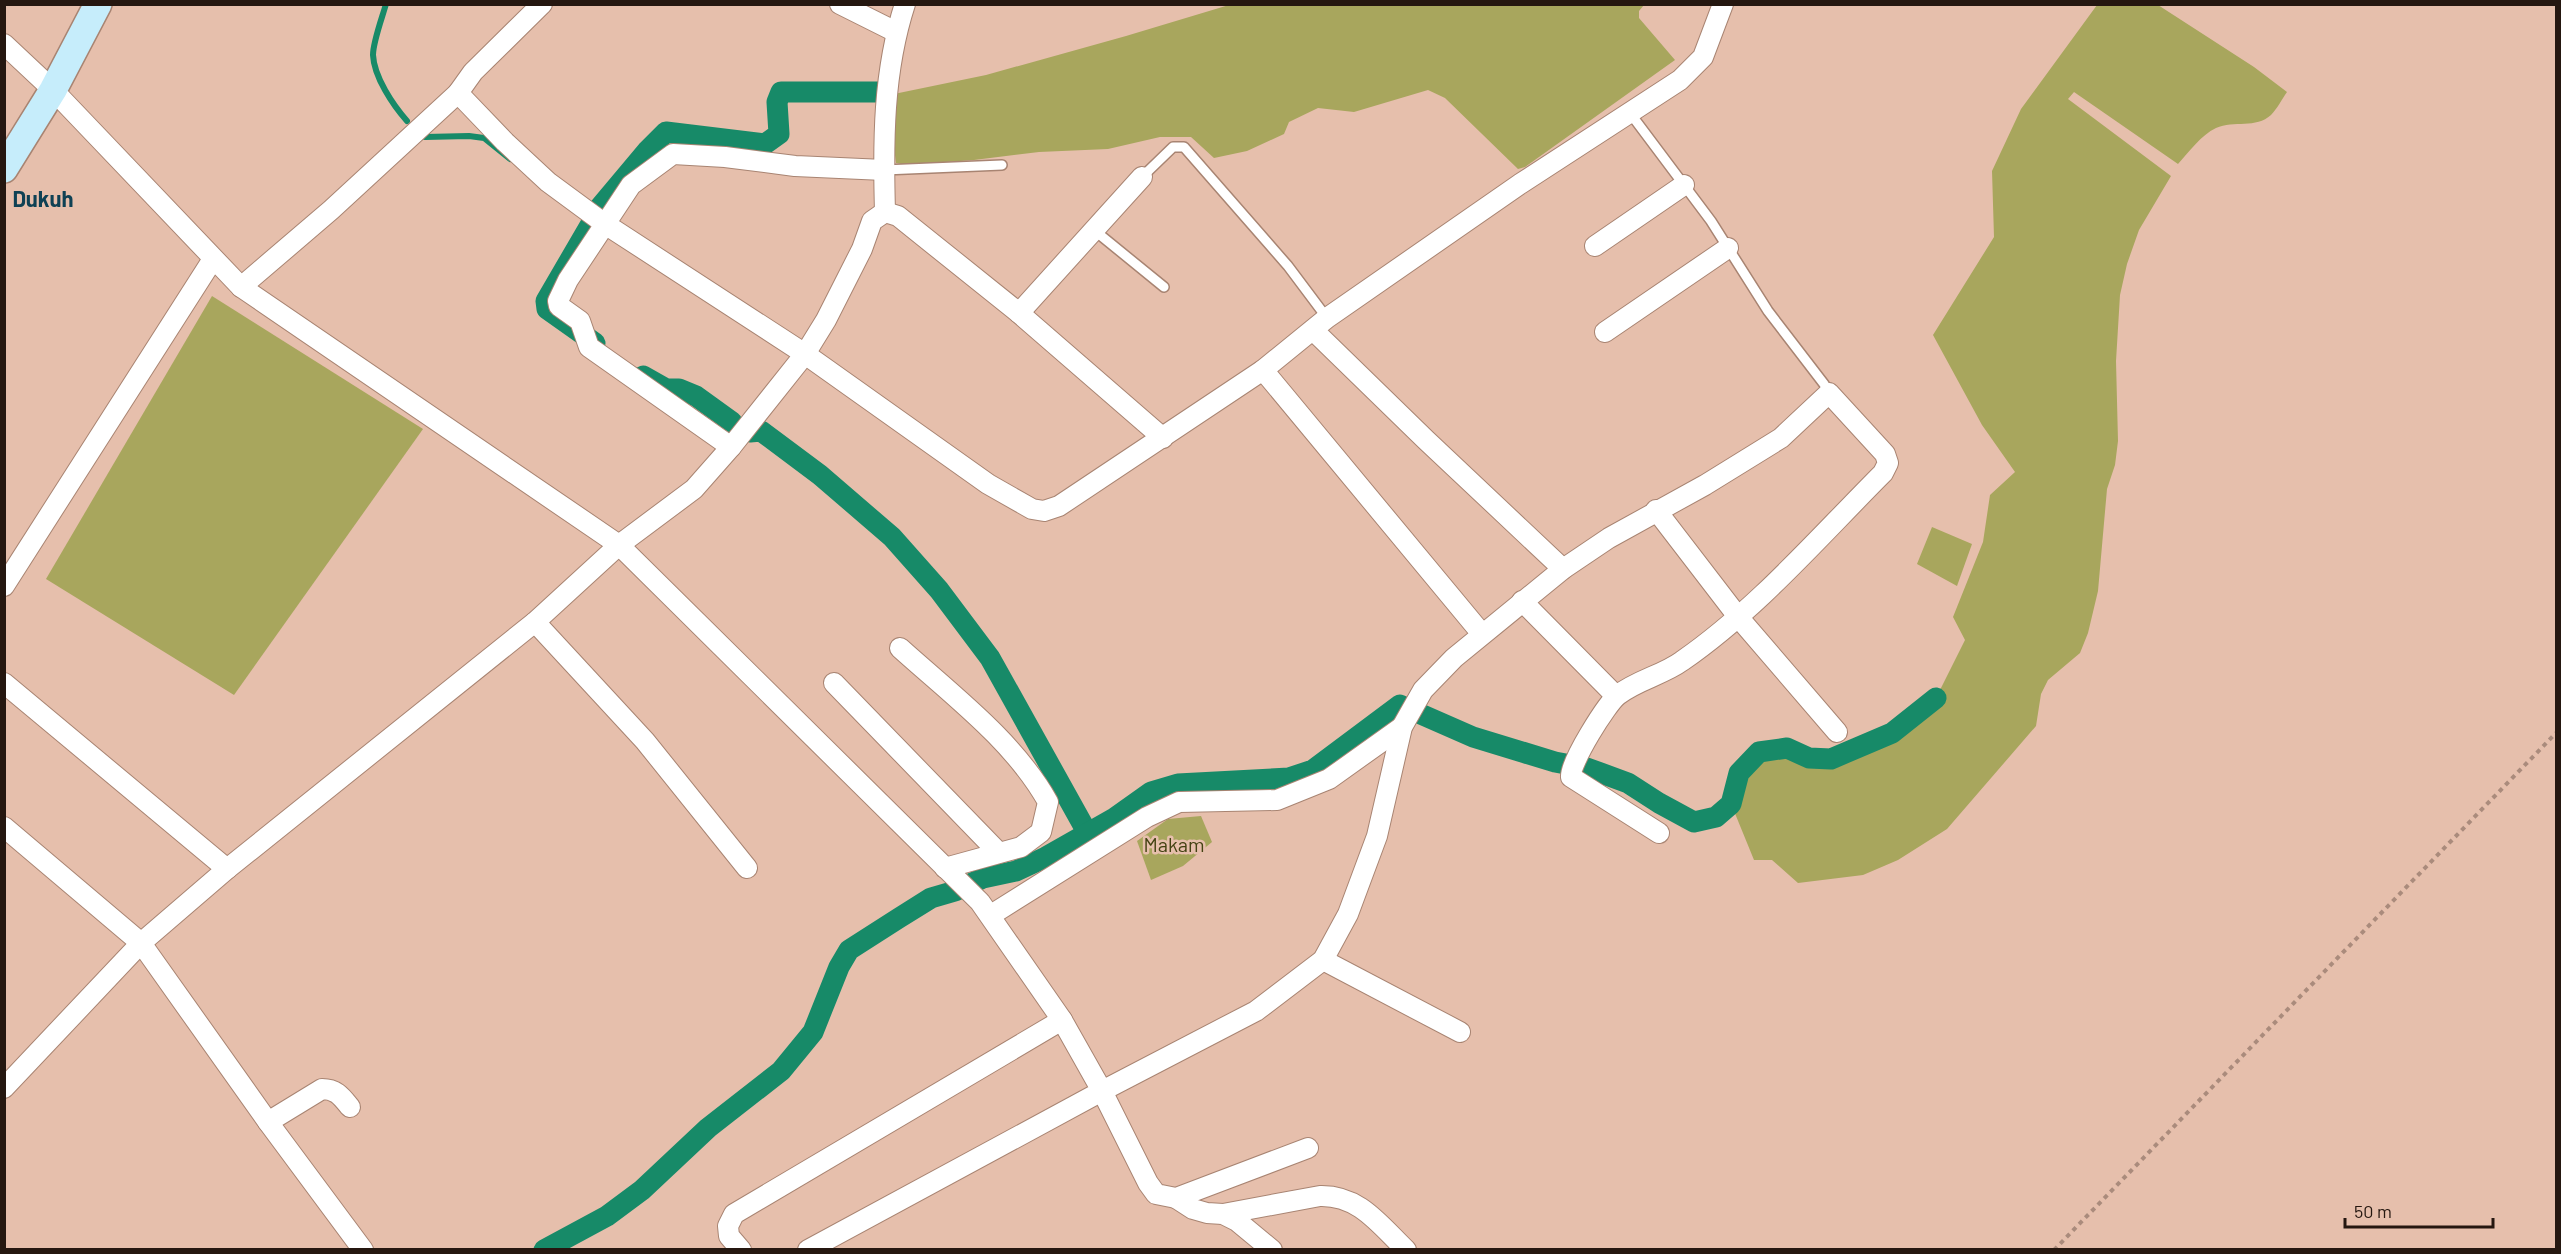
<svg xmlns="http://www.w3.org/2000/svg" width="2561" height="1254" font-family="Barlow,sans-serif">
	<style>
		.green { fill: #a8a65d }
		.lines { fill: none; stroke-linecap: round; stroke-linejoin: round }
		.stream { stroke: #178a68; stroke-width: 6 }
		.canal { stroke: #178a68; stroke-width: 21 }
		.service-casing { stroke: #a88472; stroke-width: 12 }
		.minor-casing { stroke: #a88472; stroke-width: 22 }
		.secondary-casing { stroke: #a88472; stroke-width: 30 }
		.path { stroke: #aa8b7c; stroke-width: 4; stroke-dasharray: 4.5 4.5; stroke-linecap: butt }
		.service { stroke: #fff; stroke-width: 9 }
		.minor { stroke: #fff; stroke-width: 20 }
		.secondary { stroke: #c6edfb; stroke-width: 27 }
		.labels { text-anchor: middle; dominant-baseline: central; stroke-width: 5; stroke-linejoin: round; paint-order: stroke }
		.park-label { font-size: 20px; fill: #434212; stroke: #e6bfac }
		.quarter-label { font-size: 22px; font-weight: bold; fill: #0f4154; stroke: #e6bfac }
	</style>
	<rect width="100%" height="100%" fill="#e6bfac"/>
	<g class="green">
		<path d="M 1229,5 L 1644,5 L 1639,11 L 1639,18 L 1675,60 L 1525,167 L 1518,169 L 1445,98 L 1428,90 L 1354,112 L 1318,108 L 1289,122 L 1284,134 L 1247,151 L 1214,158 L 1191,137 L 1160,137 L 1108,149 L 1039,152 L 974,160 L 906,165 L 896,163 L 892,132 L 894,94 L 986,75 L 1126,36 Z"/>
		<path d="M 2097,5 L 2158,5 L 2254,67 L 2287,92 C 2282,99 2277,109 2271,115 C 2256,129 2234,120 2216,128 C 2201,135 2189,152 2178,164 L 2074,92 L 2068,99 L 2171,176 L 2139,230 L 2127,264 L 2120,295 L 2116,361 L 2118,441 L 2115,465 L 2107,489 L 2098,591 L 2088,633 L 2080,653 L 2048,680 L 2041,694 L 2036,726 L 1947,829 L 1898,860 L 1863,875 L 1798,883 L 1772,860 L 1754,860 L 1734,811 L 1745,776 L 1764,759 L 1790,759 L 1810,767 L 1834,765 L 1895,738 L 1940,702 L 1936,698 L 1965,640 L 1953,617 L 1983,542 L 1990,495 L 2015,472 L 1982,425 L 1933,335 L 1994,237 L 1992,171 L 2021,109 Z"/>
		<path d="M 212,296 L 423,429 L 234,695 L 46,579 Z"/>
		<path d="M 1932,527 L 1972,544 L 1957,586 L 1917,564 Z"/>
		<path d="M 1201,816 L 1212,842 L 1183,866 L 1151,880 L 1137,841 L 1168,819 Z"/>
	</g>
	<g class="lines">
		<g class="stream">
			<path d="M 386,4 C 382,18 373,42 373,55 C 374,77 393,105 407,121"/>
			<path d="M 425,137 L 469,136 L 484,138 L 510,159"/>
		</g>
		<g class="canal">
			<path d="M 600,207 L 647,151 L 666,132 L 765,144 L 779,134 L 777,102 L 781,92 L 878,92"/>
			<path d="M 592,222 L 546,301 L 547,309 L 595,343"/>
			<path d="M 643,376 L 666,389 L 679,389 L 696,396 L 732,422"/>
			<path d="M 750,432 L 761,431 L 820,475 L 892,537 L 939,590 L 990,658 L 1088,834"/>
			<path d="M 544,1250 L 607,1216 L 642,1190 L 708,1128 L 781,1071 L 813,1032 L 839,967 L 849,950 L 899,918 L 931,898 L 955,891 L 983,878 L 1016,871 L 1046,857 L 1113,819 L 1151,792 L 1178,784 L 1289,778 L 1313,770 L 1400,705 L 1473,737 L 1555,762 L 1587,768 L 1628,783 L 1659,803 L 1694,822 L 1716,817 L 1731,804 L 1739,773 L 1759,752 L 1787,748 L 1809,758 L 1831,759 L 1892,733 L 1936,698"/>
		</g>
		<defs>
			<g id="service">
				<path d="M 1630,113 L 1711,221 L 1768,311 L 1824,384 L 1829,393"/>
				<path d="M 884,170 L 1002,165"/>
				<path d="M 1142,177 L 1173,147 L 1184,147 L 1288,266 L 1327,318"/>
				<path d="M 1094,230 L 1164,287"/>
			</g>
			<g id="minor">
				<path d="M 840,4 L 896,32"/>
				<path d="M 4,44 L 53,90 L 241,287 L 619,545 L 980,902 L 1062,1020 L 1102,1091 L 808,1250"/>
				<path d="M 458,93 L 505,142 L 548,182 L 605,224 L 805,354 L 988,484 L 1032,509 L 1044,511 L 1059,506 L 1263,370 L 1327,318 L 1520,184 L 1680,80 L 1703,57 L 1723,4"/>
				<path d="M 885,212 C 883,142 883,72 905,4"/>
				<path d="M 1595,246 L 1684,185"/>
				<path d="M 241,287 L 331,210 L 458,93 L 473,72 L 542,4"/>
				<path d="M 1019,313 L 1142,177"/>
				<path d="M 1313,330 L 1426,440 L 1563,569"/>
				<path d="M 1605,332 L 1728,248"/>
				<path d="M 1263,370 L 1482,634"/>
				<path d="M 731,447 L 589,347 L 580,321 L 559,306 L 558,301 L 568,280 L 631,185 L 673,154 L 725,157 L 795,166 L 884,170"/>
				<path d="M 1656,510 L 1739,618 L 1837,732"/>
				<path d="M 4,586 L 213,259"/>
				<path d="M 1522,601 L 1616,696"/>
				<path d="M 535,622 L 645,741 L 747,868"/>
				<path d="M 900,648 C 952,695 1014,741 1048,802 L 1041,832 L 1021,847 L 945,868"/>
				<path d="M 4,683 L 227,869 L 141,943 L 4,1088"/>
				<path d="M 834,683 L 998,852"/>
				<path d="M 4,827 L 141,943 L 268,1122 L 363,1250"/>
				<path d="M 227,869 L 535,622 L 619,545 L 694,489 L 731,447 L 805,354 L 826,320 L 862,249 L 872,221 L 885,212 L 898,216 L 1019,313 L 1163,438"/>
				<path d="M 991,915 L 1147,817 L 1179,802 L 1277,800 L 1329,779 L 1402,727"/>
				<path d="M 1323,960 L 1460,1032"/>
				<path d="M 268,1122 L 322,1089 C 336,1089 341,1096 350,1107"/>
				<path d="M 1308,1148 L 1176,1198 L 1156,1194 L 1148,1183 L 1102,1091 L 1256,1011 L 1323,960 L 1348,914 L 1377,836 L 1402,727 L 1423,690 L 1454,658 L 1563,569 L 1609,538 L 1705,485 L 1781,438 L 1829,393 L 1885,454 L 1888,463 L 1883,473 C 1818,538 1757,609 1682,661 C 1663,675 1637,680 1618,695 C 1607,703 1569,764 1571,777 L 1659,833"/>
				<path d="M 1176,1198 L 1193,1209 L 1207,1213 L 1223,1214 L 1237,1221 L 1272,1250"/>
				<path d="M 1223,1214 L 1320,1196 C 1359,1195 1379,1224 1406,1250"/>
				<path d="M 741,1250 L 729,1236 L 728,1226 L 734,1214 L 1062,1020"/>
			</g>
			<path id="secondary" d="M 4,169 L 53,90 L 98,4"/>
		</defs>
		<use href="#service" class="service-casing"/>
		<use href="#minor" class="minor-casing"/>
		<use href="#secondary" class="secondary-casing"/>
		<path class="path" d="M 2054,1250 L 2556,733"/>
		<use href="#service" class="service"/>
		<use href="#minor" class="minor"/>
		<use href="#secondary" class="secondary"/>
	</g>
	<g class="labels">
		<g class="park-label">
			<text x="1174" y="844">Makam</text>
		</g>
		<g class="quarter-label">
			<text x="43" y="198">Dukuh</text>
		</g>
	</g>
	<rect width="2561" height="1254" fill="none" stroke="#251710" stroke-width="12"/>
	<path d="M2345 1218v9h148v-9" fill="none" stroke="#251710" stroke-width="3"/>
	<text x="2354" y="1218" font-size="18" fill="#251710" stroke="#e6bfac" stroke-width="4.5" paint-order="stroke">50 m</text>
</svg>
